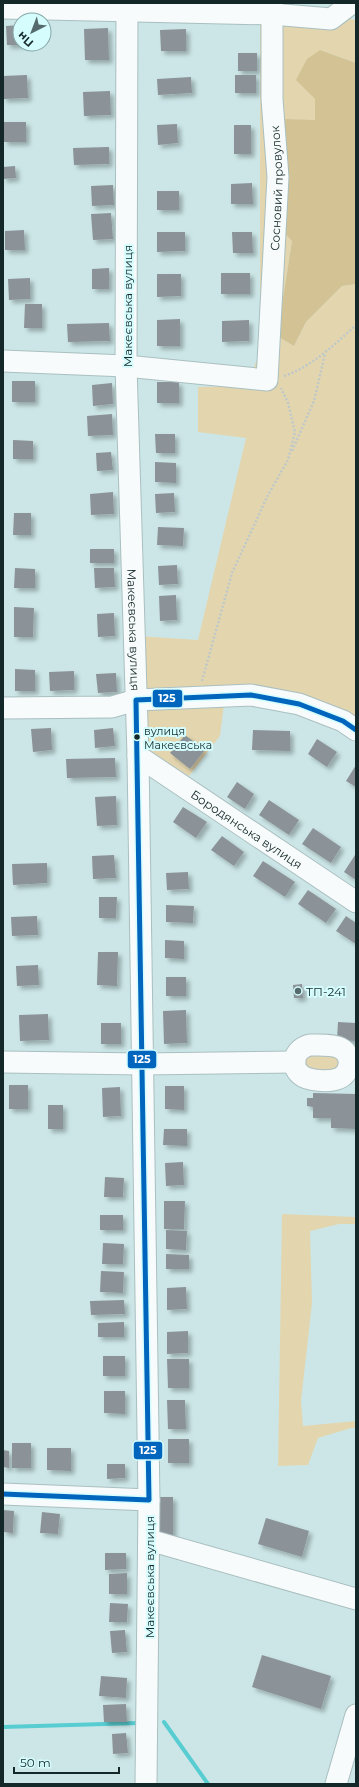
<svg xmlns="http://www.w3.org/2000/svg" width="359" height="1787" font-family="Montserrat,sans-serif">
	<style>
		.green { fill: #e3d6af }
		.forest { fill: #d3c394 }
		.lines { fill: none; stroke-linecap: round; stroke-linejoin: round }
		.stream { stroke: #58cdd1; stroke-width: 4 }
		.building { fill: #8b9398; filter: url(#shadow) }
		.minor-casing { stroke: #aabfc0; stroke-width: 23 }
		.path { stroke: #bfc8c9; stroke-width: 2.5; stroke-dasharray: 2 2; stroke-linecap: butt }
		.minor { stroke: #f7fbfb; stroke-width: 21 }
		.bus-1-casing { stroke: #d5fdfe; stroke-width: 8 }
		.bus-1 { stroke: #0065bd; stroke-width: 5 }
		.bus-dot { fill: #152829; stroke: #d5fdfe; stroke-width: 1.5 }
		.poi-dot { fill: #556a6c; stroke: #d5fdfe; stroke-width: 1.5 }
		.labels { text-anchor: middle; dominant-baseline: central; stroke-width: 4; stroke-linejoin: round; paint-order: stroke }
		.bus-label { font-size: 11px; fill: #152829; stroke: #d5fdfe; text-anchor: start }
		.street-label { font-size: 12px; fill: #152829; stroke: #d5fdfe }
		.poi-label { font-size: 12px; fill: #152829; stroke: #d5fdfe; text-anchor: start }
		.line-badge { stroke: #d5fdfe; stroke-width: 1.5 }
		.badge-label { font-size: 11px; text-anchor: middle; font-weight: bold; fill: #fff }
	</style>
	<defs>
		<filter id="shadow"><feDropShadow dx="3.5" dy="3.5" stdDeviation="2" flood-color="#0004"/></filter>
	</defs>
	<rect width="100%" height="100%" fill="#cce6e7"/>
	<g class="green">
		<path d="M 260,4 L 356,20 L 356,63 L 320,50 L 315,121 L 286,119 L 292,241 L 277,336 L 294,346 L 306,322 L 342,286 L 356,284 L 356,716 L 257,687 L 226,688 L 220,736 L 189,776 L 140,746 L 138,636 L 198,640 L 246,438 L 198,432 L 198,387 L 246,386 L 260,353 Z"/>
		<path d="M 339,1054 L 341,1071 L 310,1073 L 301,1059 L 302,1055 Z"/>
		<path d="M 282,1214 L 356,1217 L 356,1224 L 339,1224 L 310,1231 L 312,1303 L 301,1401 L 303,1426 L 356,1421 L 356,1428 L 351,1428 L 318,1438 L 308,1465 L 278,1466 Z"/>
	</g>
	<path class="forest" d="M 320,50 L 356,63 L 356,284 L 342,286 L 306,322 L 294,346 L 277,336 L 292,241 L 284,232 L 285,119 L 315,120 L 315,99 L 296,80 L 307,59 Z"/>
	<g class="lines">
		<g class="stream">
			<path d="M 164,1722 L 208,1784"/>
			<path d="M 3,1727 L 139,1723"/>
		</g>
	</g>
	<g class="building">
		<path d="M 20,25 L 20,45 L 7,45 L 6,26 Z"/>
		<path d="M 108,28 L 109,60 L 85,60 L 84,29 Z"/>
		<path d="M 186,29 L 186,51 L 161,51 L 160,30 Z"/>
		<rect x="238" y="53" width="19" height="18"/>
		<path d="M 27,75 L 28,98 L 3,99 L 3,76 Z"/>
		<rect x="235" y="75" width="21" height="18"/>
		<path d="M 191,77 L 192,93 L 158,95 L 157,79 Z"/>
		<path d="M 110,91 L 111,115 L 84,116 L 83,92 Z"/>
		<rect x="4" y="122" width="22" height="20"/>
		<path d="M 177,124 L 178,143 L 158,145 L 157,125 Z"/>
		<rect x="234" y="125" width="17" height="29"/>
		<path d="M 109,147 L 109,164 L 74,165 L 73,148 Z"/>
		<path d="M 15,166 L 16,178 L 3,179 L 3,167 Z"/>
		<path d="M 252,183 L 253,204 L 231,204 L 231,184 Z"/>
		<path d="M 113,185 L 114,205 L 92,206 L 91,186 Z"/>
		<rect x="157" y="191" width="22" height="19"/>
		<path d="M 111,213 L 113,239 L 93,240 L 91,214 Z"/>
		<path d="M 24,230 L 25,250 L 5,250 L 5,231 Z"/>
		<path d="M 157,232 L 185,232 L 185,251 L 157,252 Z"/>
		<path d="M 232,232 L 252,232 L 253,253 L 233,253 Z"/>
		<path d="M 109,268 L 109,289 L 92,289 L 92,269 Z"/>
		<rect x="221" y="273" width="29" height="21"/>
		<path d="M 157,274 L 181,274 L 181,296 L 157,297 Z"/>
		<path d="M 30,278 L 30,299 L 9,300 L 8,279 Z"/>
		<path d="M 25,304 L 42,304 L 42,328 L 24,328 Z"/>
		<path d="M 180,319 L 180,346 L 157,346 L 157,320 Z"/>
		<path d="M 249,320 L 249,341 L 222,342 L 222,321 Z"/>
		<path d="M 109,323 L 110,341 L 68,342 L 67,324 Z"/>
		<rect x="12" y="381" width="23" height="21"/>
		<rect x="157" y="382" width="22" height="21"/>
		<path d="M 112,383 L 113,404 L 93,406 L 92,385 Z"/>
		<path d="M 112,414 L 113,435 L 88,436 L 87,416 Z"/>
		<path d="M 155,434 L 175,434 L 175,453 L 156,453 Z"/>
		<path d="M 13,440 L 33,441 L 33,459 L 13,459 Z"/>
		<path d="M 111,452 L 113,470 L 97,471 L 96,453 Z"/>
		<path d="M 155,462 L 176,463 L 176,483 L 155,482 Z"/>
		<path d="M 113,492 L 114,514 L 91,515 L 90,494 Z"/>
		<path d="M 174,493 L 175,512 L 156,513 L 155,494 Z"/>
		<path d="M 14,513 L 31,513 L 31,535 L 13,535 Z"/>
		<path d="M 158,527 L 184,528 L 183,546 L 157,545 Z"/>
		<rect x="90" y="549" width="24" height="14"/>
		<path d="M 177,565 L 178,584 L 159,585 L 158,566 Z"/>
		<path d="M 15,568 L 35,569 L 35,588 L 14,588 Z"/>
		<path d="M 94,568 L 114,568 L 115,587 L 95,588 Z"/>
		<path d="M 176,595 L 177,620 L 160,621 L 159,596 Z"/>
		<path d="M 14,607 L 34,608 L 33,637 L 14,637 Z"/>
		<path d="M 114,613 L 115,636 L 98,637 L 97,614 Z"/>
		<path d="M 15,669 L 35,670 L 35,691 L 15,691 Z"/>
		<path d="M 74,671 L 74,690 L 50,691 L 49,672 Z"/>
		<path d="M 116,673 L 117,692 L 98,693 L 96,674 Z"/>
		<path d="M 51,728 L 52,750 L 33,752 L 31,729 Z"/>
		<path d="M 113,728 L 115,746 L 95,748 L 94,730 Z"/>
		<path d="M 253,730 L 290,731 L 290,751 L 252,750 Z"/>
		<path d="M 185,735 L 205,750 L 190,769 L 170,753 Z"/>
		<path d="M 317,739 L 337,752 L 327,767 L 308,754 Z"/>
		<path d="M 115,758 L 116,777 L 67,778 L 66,759 Z"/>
		<path d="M 356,765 L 356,787 L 346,781 Z"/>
		<path d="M 237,782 L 254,794 L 245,809 L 227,797 Z"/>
		<path d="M 116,796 L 117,825 L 97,826 L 95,797 Z"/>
		<path d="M 269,800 L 299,820 L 289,835 L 259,815 Z"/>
		<path d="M 183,807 L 207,822 L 196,838 L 173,822 Z"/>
		<path d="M 313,828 L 341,847 L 331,863 L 302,844 Z"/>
		<path d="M 222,836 L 244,852 L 234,866 L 211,850 Z"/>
		<path d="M 114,855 L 116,878 L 93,879 L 92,856 Z"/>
		<path d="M 355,855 L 356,856 L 356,880 L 344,872 Z"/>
		<path d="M 263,861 L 295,882 L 285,897 L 253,876 Z"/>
		<path d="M 47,863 L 47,883 L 13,885 L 12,864 Z"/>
		<path d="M 188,872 L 189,889 L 167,890 L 166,873 Z"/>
		<path d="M 308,890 L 336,909 L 326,923 L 298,904 Z"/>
		<path d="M 99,897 L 117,897 L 116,918 L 99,918 Z"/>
		<path d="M 166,905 L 194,906 L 193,923 L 166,922 Z"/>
		<path d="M 37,916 L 38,935 L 12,936 L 11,917 Z"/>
		<path d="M 346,916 L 356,923 L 356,944 L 336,931 Z"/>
		<path d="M 165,940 L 184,941 L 184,959 L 165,958 Z"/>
		<path d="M 98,952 L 118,952 L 117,986 L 97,985 Z"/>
		<path d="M 38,965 L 39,985 L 17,986 L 16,966 Z"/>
		<rect x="166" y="977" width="20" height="19"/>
		<path d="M 302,984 L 303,998 L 294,998 L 293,985 Z"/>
		<path d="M 186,1010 L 187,1043 L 164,1044 L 163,1011 Z"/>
		<path d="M 48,1014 L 49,1040 L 20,1041 L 19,1015 Z"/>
		<path d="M 338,1022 L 356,1023 L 356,1041 L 337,1040 Z"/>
		<rect x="101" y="1023" width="20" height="21"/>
		<rect x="9" y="1085" width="19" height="24"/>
		<path d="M 165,1086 L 184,1086 L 184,1110 L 165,1109 Z"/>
		<path d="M 120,1087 L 121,1116 L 103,1117 L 102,1088 Z"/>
		<path d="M 313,1093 L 356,1094 L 356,1129 L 331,1128 L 331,1118 L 313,1118 L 313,1107 L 307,1106 L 307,1098 L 313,1098 Z"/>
		<rect x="48" y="1105" width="15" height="24"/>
		<path d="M 164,1129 L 187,1129 L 187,1146 L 163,1145 Z"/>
		<path d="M 183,1162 L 184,1185 L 166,1186 L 165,1163 Z"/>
		<path d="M 105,1177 L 124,1178 L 123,1197 L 104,1197 Z"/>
		<path d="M 164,1201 L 185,1201 L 184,1229 L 164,1229 Z"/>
		<rect x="100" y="1215" width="23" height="15"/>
		<path d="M 166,1230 L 187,1231 L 186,1250 L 166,1249 Z"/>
		<path d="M 103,1243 L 124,1244 L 123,1264 L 102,1264 Z"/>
		<path d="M 166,1254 L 189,1255 L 189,1269 L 166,1269 Z"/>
		<path d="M 101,1271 L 124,1272 L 123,1293 L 100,1292 Z"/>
		<path d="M 186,1287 L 187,1309 L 167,1310 L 167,1288 Z"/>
		<path d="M 124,1300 L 125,1314 L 91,1315 L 90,1301 Z"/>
		<path d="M 124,1322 L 124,1337 L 98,1337 L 98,1323 Z"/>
		<path d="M 188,1331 L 188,1353 L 167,1354 L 167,1332 Z"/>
		<rect x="103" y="1356" width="22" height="20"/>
		<path d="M 167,1359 L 189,1359 L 189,1388 L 168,1388 Z"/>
		<path d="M 104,1391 L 125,1391 L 125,1414 L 104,1413 Z"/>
		<path d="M 167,1400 L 185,1400 L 186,1429 L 168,1429 Z"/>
		<rect x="168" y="1439" width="21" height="24"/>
		<rect x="12" y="1443" width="19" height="25"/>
		<path d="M 47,1448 L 71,1448 L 71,1471 L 47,1470 Z"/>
		<path d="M 3,1450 L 9,1451 L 9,1468 L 3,1467 Z"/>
		<path d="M 107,1464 L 125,1464 L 125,1478 L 107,1479 Z"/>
		<rect x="158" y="1497" width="15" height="40"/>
		<path d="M 3,1510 L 14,1511 L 13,1533 L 3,1532 Z"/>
		<path d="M 42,1512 L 60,1514 L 58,1534 L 40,1533 Z"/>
		<path d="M 266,1518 L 309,1531 L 302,1557 L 258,1544 Z"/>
		<path d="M 105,1553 L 126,1553 L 126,1569 L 105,1570 Z"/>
		<path d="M 127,1573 L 127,1594 L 109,1594 L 109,1574 Z"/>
		<path d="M 110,1603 L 128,1604 L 127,1622 L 109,1622 Z"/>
		<path d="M 125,1630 L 127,1652 L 112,1653 L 110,1631 Z"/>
		<path d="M 262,1655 L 331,1676 L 321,1709 L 252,1687 Z"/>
		<path d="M 101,1676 L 127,1678 L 126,1698 L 99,1696 Z"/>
		<path d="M 126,1704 L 127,1722 L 104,1722 L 103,1705 Z"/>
		<path d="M 126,1733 L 128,1753 L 113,1754 L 112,1734 Z"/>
	</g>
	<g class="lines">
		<defs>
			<g id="minor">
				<path id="s1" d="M 127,3 L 126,366 L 138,756 L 149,1500 L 146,1784"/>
				<path d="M 3,8 L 272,14 L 331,19 L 348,6 L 349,3"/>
				<path id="s2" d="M 3,361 L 126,366 L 267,380 L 278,177 L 272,99 L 272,3"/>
				<path d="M 3,708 L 112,707 L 136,700 L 251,695 L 299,704 L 343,721 L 356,730"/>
				<path id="s3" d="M 138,756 L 356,902"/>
				<path d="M 310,1045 C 319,1045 332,1044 340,1048 C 354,1055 351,1075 337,1079 C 329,1082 308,1081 301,1075 C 288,1064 296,1048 310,1045 Z"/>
				<path d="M 3,1062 L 142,1064 L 295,1062"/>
				<path d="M 3,1494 L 149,1500"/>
				<path d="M 149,1540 L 356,1599"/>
				<path d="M 336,1784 L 356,1715"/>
			</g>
		</defs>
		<use href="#minor" class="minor-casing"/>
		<g class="path">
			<path d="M 284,376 C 313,366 334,345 356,325"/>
			<path d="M 292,451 L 314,401 L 325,354"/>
			<path d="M 202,681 L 232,573 L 268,495 L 288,460 L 295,432 L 288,403 L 281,388"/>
		</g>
		<use href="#minor" class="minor"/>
		<defs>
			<path id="bus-1" d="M 3,1494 L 149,1500 L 136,700 L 251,695 L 299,704 L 343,721 L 356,730"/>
		</defs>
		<use href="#bus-1" class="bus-1-casing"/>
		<use href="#bus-1" class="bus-1"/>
	</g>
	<circle class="bus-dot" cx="137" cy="737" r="3.5"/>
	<circle class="poi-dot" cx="298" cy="991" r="4"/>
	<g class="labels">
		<g class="bus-label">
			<text x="144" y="731">вулиця<tspan x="144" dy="14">Макеєвська</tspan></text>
		</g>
		<g class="street-label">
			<text stroke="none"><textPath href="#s2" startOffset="457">Сосновий провулок</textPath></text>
			<text transform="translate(127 306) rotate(-90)">Макеєвська вулиця</text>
			<text stroke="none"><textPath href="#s1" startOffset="627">Макеєвська вулиця</textPath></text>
			<text stroke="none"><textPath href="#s3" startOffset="131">Бородянська вулиця</textPath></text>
			<text transform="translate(149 1577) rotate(-90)">Макеєвська вулиця</text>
		</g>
		<g class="poi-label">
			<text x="306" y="991">ТП-241</text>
		</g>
	</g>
	<g class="line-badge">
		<rect x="152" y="689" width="31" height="19" rx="4" fill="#0065bd"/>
		<rect x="127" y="1050" width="30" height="19" rx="4" fill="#0065bd"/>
		<rect x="133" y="1441" width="30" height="19" rx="4" fill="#0065bd"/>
	</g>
	<g class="badge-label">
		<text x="167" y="702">125</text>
		<text x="142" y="1063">125</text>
		<text x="148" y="1454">125</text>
	</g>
	<rect width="359" height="1787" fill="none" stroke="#152829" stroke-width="8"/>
	<g transform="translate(32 32) rotate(222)"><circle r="19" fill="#d5fdfe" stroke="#88a8a9"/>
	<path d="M0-3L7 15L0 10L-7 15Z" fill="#556a6c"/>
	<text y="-6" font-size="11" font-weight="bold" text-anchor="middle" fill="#152829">Пн</text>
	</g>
	<path d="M14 1767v6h105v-6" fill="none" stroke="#152829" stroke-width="2"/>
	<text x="20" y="1767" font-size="12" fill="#152829" stroke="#d5fdfe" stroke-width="3" paint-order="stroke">50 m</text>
</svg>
